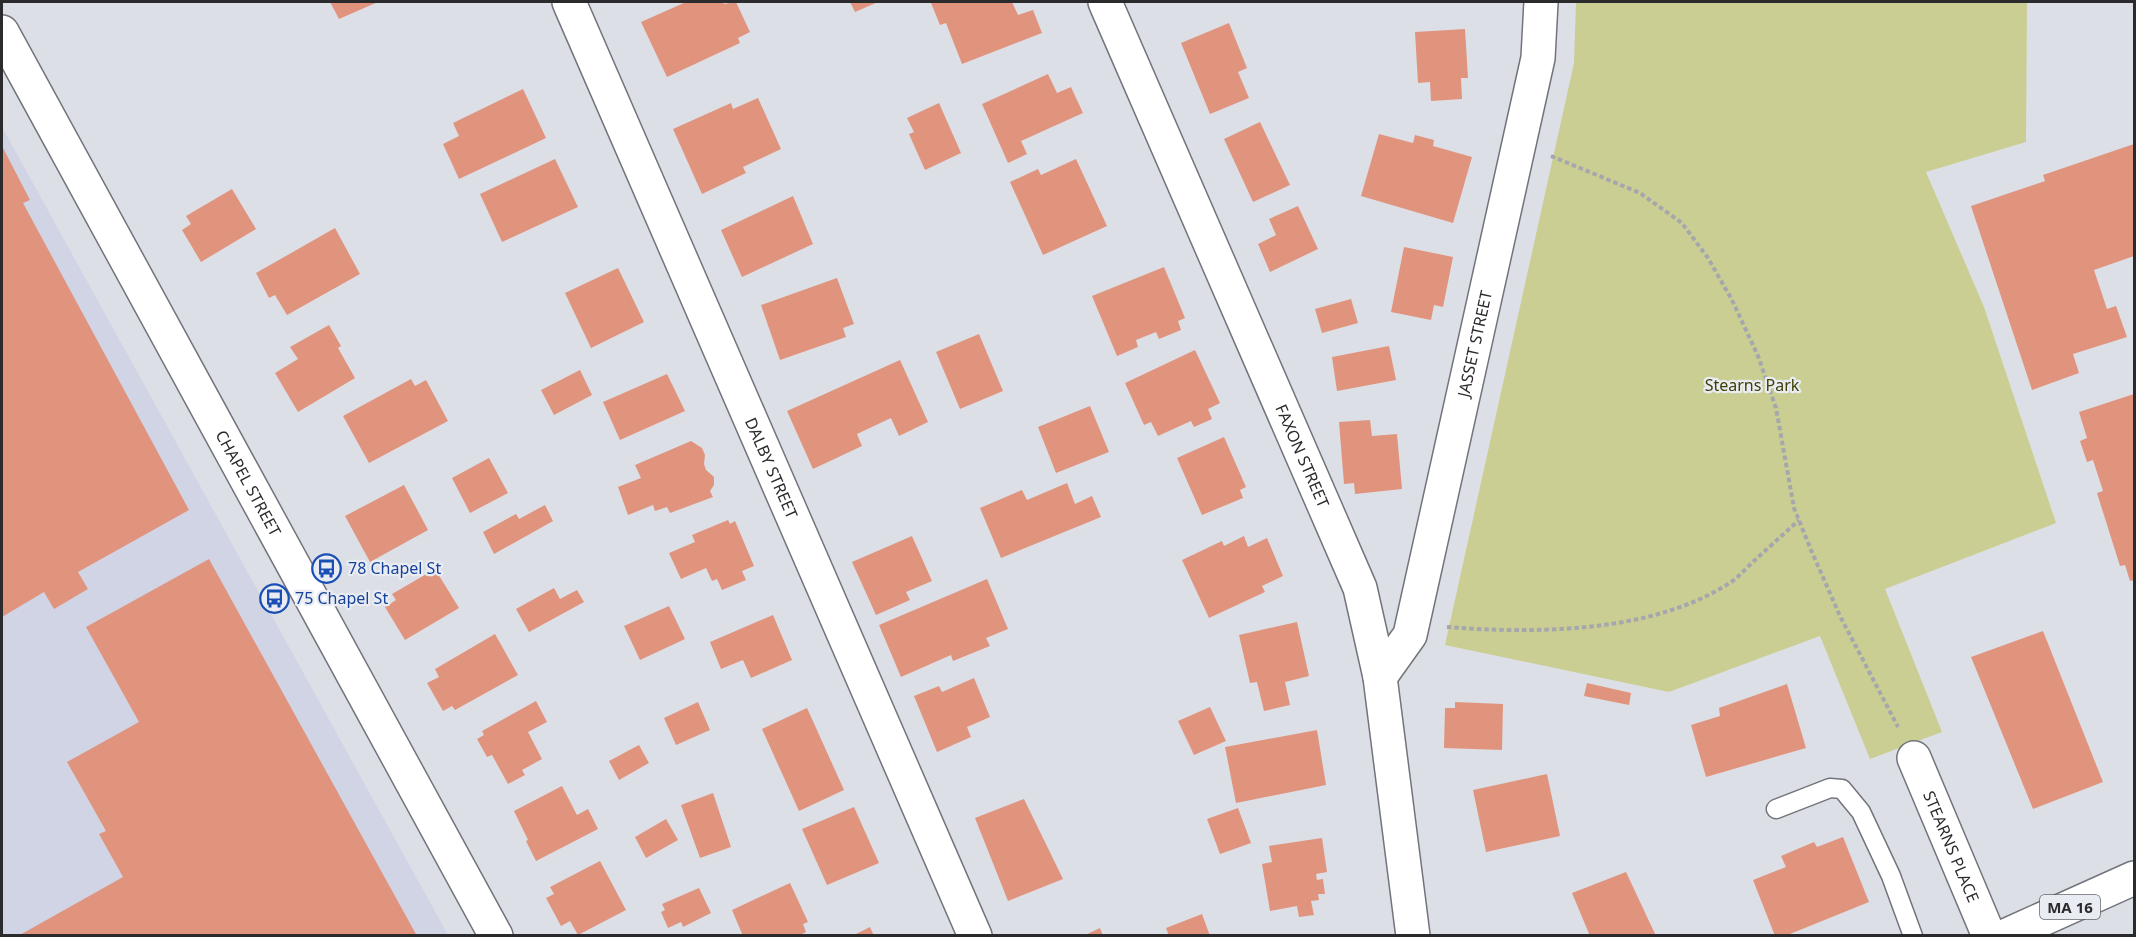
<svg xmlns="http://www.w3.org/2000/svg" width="2136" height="937" font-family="'Noto Sans',sans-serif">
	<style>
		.built { fill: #d1d4e4 }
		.green { fill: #cace93 }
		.building { fill: #e0947e }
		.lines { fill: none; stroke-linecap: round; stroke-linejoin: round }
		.lane-casing { stroke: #72747b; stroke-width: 21 }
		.street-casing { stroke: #72747b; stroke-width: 36 }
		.secondary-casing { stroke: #72747b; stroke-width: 36 }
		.primary-casing { stroke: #72747b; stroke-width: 36 }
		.path { stroke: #a5a7ad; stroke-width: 4; stroke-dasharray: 4.5 3; stroke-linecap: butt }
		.lane { stroke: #fff; stroke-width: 18 }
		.street { stroke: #fff; stroke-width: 33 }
		.secondary { stroke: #fff; stroke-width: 33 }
		.primary { stroke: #fff; stroke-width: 33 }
		.labels { text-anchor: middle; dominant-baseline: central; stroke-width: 4.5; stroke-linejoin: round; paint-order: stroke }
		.shield { fill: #eaecf4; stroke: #646569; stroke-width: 1.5 }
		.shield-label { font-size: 15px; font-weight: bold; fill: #2b2b2e }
		.street-label { font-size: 16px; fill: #2b2b2e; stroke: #eaecf4 }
		.park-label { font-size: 16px; fill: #3e3f02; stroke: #eaecf4 }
		.transit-label { font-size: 16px; fill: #164399; stroke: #eaecf4; text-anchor: start }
	</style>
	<rect width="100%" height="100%" fill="#dddfe7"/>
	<path class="built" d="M 2,127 L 448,935 L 2,935 Z"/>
	<path class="green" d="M 1576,2 L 2027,2 L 2026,142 L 1926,172 L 1984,307 L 2056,523 L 1885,589 L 1942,732 L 1870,759 L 1820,636 L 1669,692 L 1445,645 L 1574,63 Z"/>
	<g class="building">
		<path d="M 330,2 L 378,2 L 339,19 Z"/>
		<path d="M 686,2 L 723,2 L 724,4 L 736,2 L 750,32 L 738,38 L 740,43 L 667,77 L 641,22 Z"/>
		<path d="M 850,2 L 878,2 L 855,12 Z"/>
		<path d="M 936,2 L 1012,2 L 1018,15 L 1033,10 L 1042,33 L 962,64 L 946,23 L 940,25 L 931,3 Z"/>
		<path d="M 1229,23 L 1247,68 L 1238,72 L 1249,98 L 1210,114 L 1181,43 Z"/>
		<path d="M 1465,29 L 1468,78 L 1461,78 L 1462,99 L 1431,101 L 1430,82 L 1418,83 L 1415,32 Z"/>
		<path d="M 1048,74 L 1057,93 L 1071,87 L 1083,113 L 1021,141 L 1027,154 L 1008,163 L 982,104 Z"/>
		<path d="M 523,89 L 546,138 L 459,179 L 443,144 L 459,136 L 453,123 Z"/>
		<path d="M 758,98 L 781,149 L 743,167 L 746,173 L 702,194 L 673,129 L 731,103 L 733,109 Z"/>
		<path d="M 939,103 L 961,153 L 925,170 L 909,134 L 914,132 L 907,118 Z"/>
		<path d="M 1260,122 L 1290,185 L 1253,202 L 1224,139 Z"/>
		<path d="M 1379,134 L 1413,143 L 1415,135 L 1434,140 L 1433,146 L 1472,157 L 1453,223 L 1361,196 Z"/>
		<path d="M 2134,144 L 2134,256 L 2094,270 L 2107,309 L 2116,306 L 2127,337 L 2073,354 L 2079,373 L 2032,390 L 1971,206 L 2045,181 L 2043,175 Z"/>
		<path d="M 2,146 L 30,200 L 23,203 L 189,510 L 78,572 L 88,589 L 54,609 L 44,592 L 2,617 Z"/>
		<path d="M 555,159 L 578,207 L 502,242 L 480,194 Z"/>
		<path d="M 1076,159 L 1107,226 L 1043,255 L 1010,182 L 1038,169 L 1041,175 Z"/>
		<path d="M 232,189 L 256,229 L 201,262 L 182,230 L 191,224 L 186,216 Z"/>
		<path d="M 793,196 L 813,244 L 742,277 L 721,230 Z"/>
		<path d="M 1298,206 L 1318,249 L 1270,272 L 1258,244 L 1276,235 L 1269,219 Z"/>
		<path d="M 335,228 L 360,274 L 287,315 L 275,295 L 269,298 L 256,273 Z"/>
		<path d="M 1404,247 L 1453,257 L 1443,307 L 1434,305 L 1431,320 L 1391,312 Z"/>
		<path d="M 1164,267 L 1185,318 L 1178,321 L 1181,330 L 1159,339 L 1156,332 L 1136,340 L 1138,347 L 1117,356 L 1092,296 Z"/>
		<path d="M 618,268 L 644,322 L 591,348 L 565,293 Z"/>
		<path d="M 837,278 L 854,324 L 843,328 L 846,337 L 780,360 L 761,305 Z"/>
		<path d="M 1351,299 L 1358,323 L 1322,333 L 1315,309 Z"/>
		<path d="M 329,325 L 341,346 L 338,348 L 355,378 L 298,412 L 275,373 L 298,359 L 290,347 Z"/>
		<path d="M 979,334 L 1003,391 L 960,409 L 936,352 Z"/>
		<path d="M 1389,346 L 1396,380 L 1337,391 L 1332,357 Z"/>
		<path d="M 1195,350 L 1220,403 L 1208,409 L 1212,419 L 1194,427 L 1191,421 L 1158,436 L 1151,422 L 1144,425 L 1125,383 Z"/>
		<path d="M 900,360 L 928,422 L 899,436 L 891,418 L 857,434 L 862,446 L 813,469 L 787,411 Z"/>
		<path d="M 580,370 L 592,395 L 554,415 L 541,390 Z"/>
		<path d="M 667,374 L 685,411 L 620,440 L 603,402 Z"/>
		<path d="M 411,379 L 415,386 L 426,380 L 448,421 L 369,463 L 343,416 Z"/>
		<path d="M 2134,394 L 2134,580 L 2130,581 L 2125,565 L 2120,566 L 2097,493 L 2103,491 L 2093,460 L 2087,462 L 2080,441 L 2087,438 L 2079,412 Z"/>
		<path d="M 1090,406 L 1109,452 L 1056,473 L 1038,427 Z"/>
		<path d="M 1370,420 L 1372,436 L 1397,434 L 1402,489 L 1355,494 L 1354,483 L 1344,484 L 1339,422 Z"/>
		<path d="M 1224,437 L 1246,487 L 1240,490 L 1243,498 L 1202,515 L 1177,458 Z"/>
		<path d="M 691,441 L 702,448 L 705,455 L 704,464 L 706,470 L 714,477 L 714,485 L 710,491 L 713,497 L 670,513 L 667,507 L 655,511 L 653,505 L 628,515 L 618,487 L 641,478 L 635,465 Z"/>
		<path d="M 489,458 L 508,493 L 470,513 L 452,478 Z"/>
		<path d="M 1067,483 L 1075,504 L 1092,496 L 1101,517 L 1001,558 L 980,508 L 1022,490 L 1027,500 Z"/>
		<path d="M 404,485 L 428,530 L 370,562 L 345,516 Z"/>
		<path d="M 545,505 L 553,521 L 494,554 L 483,532 L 516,514 L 519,519 Z"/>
		<path d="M 728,520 L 730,524 L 735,521 L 754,566 L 742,571 L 746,580 L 722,590 L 717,579 L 712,581 L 706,568 L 681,579 L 669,553 L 695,542 L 692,535 Z"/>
		<path d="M 912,536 L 932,581 L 906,592 L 910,600 L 876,615 L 852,562 Z"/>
		<path d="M 1244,536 L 1248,547 L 1267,538 L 1283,576 L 1262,586 L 1265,592 L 1209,618 L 1182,560 L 1222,541 L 1224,546 Z"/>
		<path d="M 209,559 L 417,936 L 18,936 L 123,877 L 99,834 L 106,831 L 67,762 L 139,722 L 86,627 Z"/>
		<path d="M 435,569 L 459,608 L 405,640 L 385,607 L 396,600 L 392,594 Z"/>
		<path d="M 987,579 L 1008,629 L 986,638 L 990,646 L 953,661 L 951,655 L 901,677 L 879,625 Z"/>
		<path d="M 554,588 L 560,599 L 577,590 L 584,602 L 529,632 L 516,609 Z"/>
		<path d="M 669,606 L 685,639 L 640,660 L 624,626 Z"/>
		<path d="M 773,615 L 792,660 L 751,678 L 743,660 L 721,669 L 710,642 Z"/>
		<path d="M 1297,622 L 1309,676 L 1285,682 L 1290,705 L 1264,711 L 1257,682 L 1250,683 L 1239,635 Z"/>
		<path d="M 2043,631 L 2103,782 L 2033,809 L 1971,657 Z"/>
		<path d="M 495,634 L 518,675 L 455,710 L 452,706 L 443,711 L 427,683 L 439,677 L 435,669 Z"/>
		<path d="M 974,678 L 990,717 L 967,727 L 971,737 L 937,752 L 914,696 L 939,686 L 942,692 Z"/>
		<path d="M 1587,683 L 1631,693 L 1629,705 L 1584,696 Z"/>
		<path d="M 1787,684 L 1806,748 L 1706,777 L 1691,725 L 1720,716 L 1719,708 Z"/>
		<path d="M 536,701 L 547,722 L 528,732 L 542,759 L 522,770 L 525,775 L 508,784 L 492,755 L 487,757 L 477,739 L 484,735 L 482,731 Z"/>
		<path d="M 698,702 L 710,730 L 676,745 L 664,718 Z"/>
		<path d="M 1455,702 L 1503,704 L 1502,750 L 1444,748 L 1445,708 L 1455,708 Z"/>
		<path d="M 1210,707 L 1226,741 L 1194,755 L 1178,721 Z"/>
		<path d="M 807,708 L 844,790 L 799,811 L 762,729 Z"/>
		<path d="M 1317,730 L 1326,785 L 1236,803 L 1225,747 Z"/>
		<path d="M 639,745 L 649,763 L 619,780 L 609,761 Z"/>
		<path d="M 1547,774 L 1560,836 L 1486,852 L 1473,790 Z"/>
		<path d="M 562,786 L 577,815 L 588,809 L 598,829 L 536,861 L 526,841 L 528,840 L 514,811 Z"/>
		<path d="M 713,793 L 731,847 L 700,858 L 681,805 Z"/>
		<path d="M 1024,799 L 1063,879 L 1008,901 L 975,818 Z"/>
		<path d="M 854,807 L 879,863 L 827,885 L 802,829 Z"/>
		<path d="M 1238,808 L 1251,843 L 1220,854 L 1207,819 Z"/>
		<path d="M 666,819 L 678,840 L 646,858 L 635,837 Z"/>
		<path d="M 1843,837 L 1869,902 L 1785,936 L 1775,936 L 1753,880 L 1786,867 L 1781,856 L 1814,842 L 1817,847 Z"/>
		<path d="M 1322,838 L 1327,872 L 1316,874 L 1317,880 L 1323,879 L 1325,894 L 1318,894 L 1319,900 L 1311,901 L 1314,915 L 1299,917 L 1297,906 L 1270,911 L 1262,864 L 1272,862 L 1269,846 Z"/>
		<path d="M 600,861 L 626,910 L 578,935 L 570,921 L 561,926 L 546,898 L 554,894 L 550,887 Z"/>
		<path d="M 1626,872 L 1656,936 L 1590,936 L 1572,893 Z"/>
		<path d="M 790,883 L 808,922 L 803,924 L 806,932 L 798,936 L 743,936 L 732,910 Z"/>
		<path d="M 699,888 L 711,913 L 683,927 L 681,922 L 668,928 L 661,912 L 665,910 L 662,904 Z"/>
		<path d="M 1202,914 L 1210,936 L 1169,936 L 1166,928 Z"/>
		<path d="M 870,927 L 874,936 L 852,936 Z"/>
		<path d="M 1100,928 L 1103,936 L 1083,936 Z"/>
	</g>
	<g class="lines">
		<defs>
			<path id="lane" d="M 1776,809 L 1830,788 L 1842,789 L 1861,812 L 1891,876 L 1913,936"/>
			<g id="street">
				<path id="s1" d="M 569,2 L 975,936"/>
				<path id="s2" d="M 1105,2 L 1360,588 L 1380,677 L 1413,936"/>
				<path id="s3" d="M 1380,677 L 1410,635 L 1538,58 L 1541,2"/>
				<path id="s4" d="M 1914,758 L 1989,936"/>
			</g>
			<g id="secondary">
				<path id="s5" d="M 2,32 L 496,936"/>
			</g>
			<path id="primary" d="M 2005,936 L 2134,878"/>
		</defs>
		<use href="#lane" class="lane-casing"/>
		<use href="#street" class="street-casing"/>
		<use href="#secondary" class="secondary-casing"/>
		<use href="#primary" class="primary-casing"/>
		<g class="path">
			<path d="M 1551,156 L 1640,193 L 1682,223 L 1708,258 L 1732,300 L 1758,356 L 1776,408 L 1794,508 L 1811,550 L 1840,616 L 1898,727"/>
			<path d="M 1447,627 C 1537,634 1654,633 1731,582 C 1740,576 1747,567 1755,560 C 1769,547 1784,534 1799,520"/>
		</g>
		<use href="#lane" class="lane"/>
		<use href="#street" class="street"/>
		<use href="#secondary" class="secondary"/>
		<use href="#primary" class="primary"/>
	</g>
	<defs>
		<symbol id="bus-ring" viewBox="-11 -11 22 22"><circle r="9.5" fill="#eaecf4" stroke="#1a4fb4" stroke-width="1.5"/><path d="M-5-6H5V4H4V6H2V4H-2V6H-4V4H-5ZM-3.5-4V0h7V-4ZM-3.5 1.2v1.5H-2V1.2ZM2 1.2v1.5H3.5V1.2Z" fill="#1a4fb4"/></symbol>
	</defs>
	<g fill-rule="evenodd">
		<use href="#bus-ring" x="310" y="552" width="33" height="33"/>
		<use href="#bus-ring" x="258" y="582" width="33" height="33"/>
	</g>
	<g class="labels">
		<rect class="shield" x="2040" y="895" width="60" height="24" rx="4.5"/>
		<g class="shield-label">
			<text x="2070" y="907">MA 16</text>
		</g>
		<g class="street-label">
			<text stroke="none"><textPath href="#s3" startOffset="350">JASSET STREET</textPath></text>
			<text stroke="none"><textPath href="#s2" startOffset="495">FAXON STREET</textPath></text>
			<text stroke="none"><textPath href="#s1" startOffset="508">DALBY STREET</textPath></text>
			<text stroke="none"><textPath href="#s5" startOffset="514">CHAPEL STREET</textPath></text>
			<text stroke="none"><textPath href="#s4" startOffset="96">STEARNS PLACE</textPath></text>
		</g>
		<g class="park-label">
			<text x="1752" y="385">Stearns Park</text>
		</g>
		<g class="transit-label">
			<text x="348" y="568">78 Chapel St</text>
			<text x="295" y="598">75 Chapel St</text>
		</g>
	</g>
	<rect width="2136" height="937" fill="none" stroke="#2b2b2e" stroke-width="6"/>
</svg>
